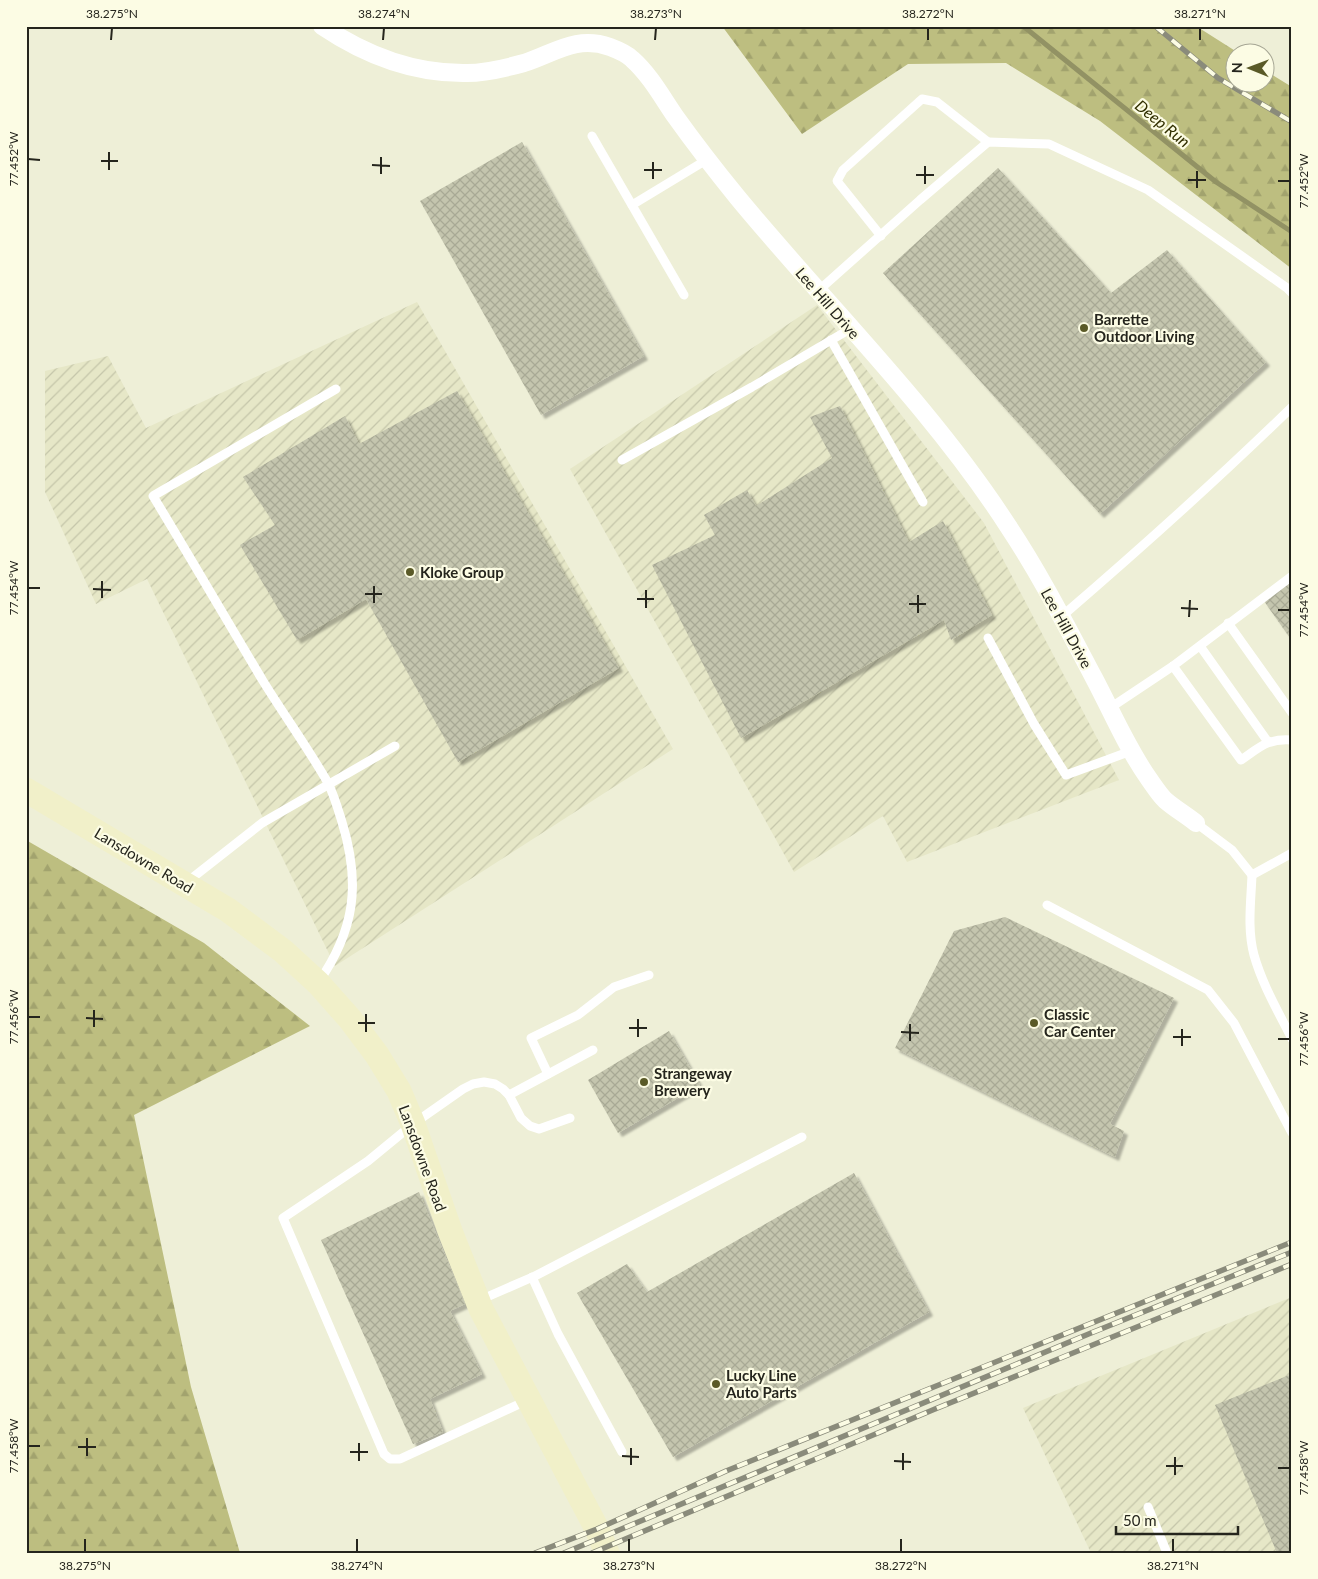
<svg xmlns="http://www.w3.org/2000/svg" width="1318" height="1579" font-family="Lato,sans-serif">
	<style>
		.industrial { fill: url(#industrial-furrows) }
		.forest { fill: url(#forest-firs) }
		.lines { fill: none; stroke-linecap: round; stroke-linejoin: round }
		.stream { stroke: #929264; stroke-width: 5 }
		.building { fill: url(#building-cross-hatch); filter: url(#shadow) }
		.lane { stroke: #fff; stroke-width: 9 }
		.street { stroke: #fff; stroke-width: 18 }
		.secondary { stroke: #f1f0c9; stroke-width: 25 }
		.rail-casing { stroke: #8a8b7b; stroke-width: 5.5 }
		.rail { stroke: #fcfce4; stroke-width: 4; stroke-dasharray: 11; stroke-linecap: butt }
		.ticks { fill: none; stroke: #25251d; stroke-width: 2 }
		.poi-dot { fill: #5a5a27; stroke: #fcfce4; stroke-width: 2 }
		.labels { text-anchor: middle; dominant-baseline: central; stroke-width: 4.5; stroke-linejoin: round; paint-order: stroke }
		.street-label { font-size: 15px; fill: #25251d; stroke: #fcfce4 }
		.poi-label { font-size: 15px; font-weight: bold; fill: #25251d; stroke: #fcfce4; text-anchor: start }
		.water-label { font-size: 16px; font-style: italic; fill: #312f00; stroke: #fcfce4 }
		.neatline { fill: none; stroke: #25251d; stroke-width: 2 }
		.ticks-label { font-size: 12px; text-anchor: middle; fill: #25251d }
	</style>
	<defs>
		<pattern id="industrial-furrows" width="10" height="10" patternUnits="userSpaceOnUse" patternTransform="scale(1.25)"><rect width="10" height="10" fill="#e6e7c7"/><path d="M-1 1l2-2M0 10L10 0M9 11l2-2" fill="none" stroke="#c5c6aa"/></pattern>
		<pattern id="forest-firs" width="22" height="20" patternUnits="userSpaceOnUse" patternTransform="scale(1.25)"><rect width="22" height="20" fill="#bdbe80"/><path d="M5 1l3.5 6h-7zM16 11l3.5 6h-7z" fill="#a2a36e"/></pattern>
		<pattern id="building-cross-hatch" width="8" height="8" patternUnits="userSpaceOnUse" patternTransform="scale(1.25)"><rect width="8" height="8" fill="#c4c5ae"/><path d="M0 0l8 8M0 8l8-8" fill="none" stroke="#a8a995"/></pattern>
		<filter id="shadow"><feDropShadow dx="4" dy="4" stdDeviation="1" flood-color="#0004"/></filter>
	</defs>
	<rect width="100%" height="100%" fill="#eeefd7"/>
	<g class="industrial">
		<path d="M 417,302 L 673,749 L 335,966 L 147,579 L 96,604 L 45,492 L 45,371 L 108,356 L 146,428 Z"/>
		<path d="M 817,305 L 984,523 L 1119,780 L 907,862 L 883,816 L 794,872 L 570,469 Z"/>
		<path d="M 1292,1297 L 1292,1553 L 1091,1553 L 1023,1408 Z"/>
	</g>
	<g class="forest">
		<path d="M 722,26 L 1196,26 L 1237,52 L 1236,52 L 1236,82 L 1266,82 L 1266,71 L 1292,87 L 1292,269 L 1100,121 L 1006,63 L 908,64 L 802,134 Z"/>
		<path d="M 26,840 L 204,943 L 310,1026 L 134,1115 L 191,1387 L 240,1553 L 26,1553 Z"/>
	</g>
	<g class="lines">
		<path class="stream" d="M 1023,26 L 1216,182 L 1292,232"/>
	</g>
	<g class="building">
		<path d="M 522,142 L 644,356 L 541,415 L 420,201 Z"/>
		<path d="M 998,168 L 1111,293 L 1167,250 L 1266,362 L 1100,514 L 883,273 Z"/>
		<path d="M 457,391 L 619,668 L 458,762 L 366,599 L 297,640 L 240,545 L 275,525 L 243,477 L 345,416 L 359,444 Z"/>
		<path d="M 840,406 L 909,542 L 943,521 L 992,615 L 951,640 L 944,620 L 741,738 L 652,565 L 715,535 L 704,515 L 747,490 L 756,506 L 832,458 L 810,417 Z"/>
		<path d="M 1292,581 L 1292,641 L 1264,601 Z"/>
		<path d="M 1005,917 L 1174,998 L 1110,1124 L 1124,1131 L 1115,1157 L 895,1048 L 954,931 Z"/>
		<path d="M 669,1031 L 700,1085 L 618,1133 L 588,1080 Z"/>
		<path d="M 854,1173 L 929,1312 L 673,1457 L 577,1293 L 627,1264 L 647,1292 Z"/>
		<path d="M 419,1192 L 465,1304 L 450,1311 L 482,1374 L 430,1399 L 443,1432 L 413,1444 L 321,1240 Z"/>
		<path d="M 1292,1374 L 1292,1553 L 1277,1553 L 1215,1405 Z"/>
	</g>
	<g class="lines">
		<g class="lane">
			<path d="M 592,136 L 684,295"/>
			<path d="M 632,205 L 708,159"/>
			<path d="M 881,236 L 837,181 L 843,170 L 922,99 L 937,102 L 988,142"/>
			<path d="M 818,291 L 920,200 L 988,142 L 1049,144 L 1148,190 L 1287,288 L 1292,293"/>
			<path d="M 831,340 L 923,502"/>
			<path d="M 622,460 L 752,387 L 850,329"/>
			<path d="M 1061,617 C 1140,549 1217,480 1292,407"/>
			<path d="M 1228,623 L 1292,713"/>
			<path d="M 988,638 L 1034,724 L 1066,775 L 1131,751"/>
			<path d="M 1200,646 L 1268,742"/>
			<path d="M 1173,666 L 1241,760 C 1260,747 1268,738 1292,740"/>
			<path d="M 1110,708 L 1173,666 L 1292,576"/>
			<path d="M 1196,823 L 1232,850 L 1252,875 L 1292,853"/>
			<path d="M 1252,875 C 1251,901 1247,929 1254,955 C 1262,984 1279,1013 1292,1039"/>
			<path d="M 187,882 L 262,823 L 395,746"/>
			<path d="M 1047,905 L 1208,990 L 1234,1023 L 1292,1133"/>
			<path d="M 318,983 C 355,930 361,884 342,822 C 338,809 334,795 328,783 C 308,748 284,715 263,681 C 226,619 190,557 153,496 L 336,389"/>
			<path d="M 548,1074 L 531,1038 L 578,1015 L 614,987 L 649,975"/>
			<path d="M 509,1095 L 593,1050"/>
			<path d="M 532,1277 L 558,1334 L 622,1452"/>
			<path d="M 480,1300 L 535,1276 L 802,1137"/>
			<path d="M 528,1400 L 400,1459 L 390,1459 L 384,1454 L 283,1218 L 368,1161 L 413,1124 L 463,1089 L 473,1084 L 484,1082 L 495,1084 L 503,1089 L 509,1095 L 521,1118 L 530,1126 L 539,1129 L 570,1118"/>
			<path d="M 1148,1507 L 1167,1553"/>
		</g>
		<path class="street" d="M 322,26 C 365,55 414,74 467,73 C 486,73 506,68 524,63 C 555,53 576,35 610,47 C 618,50 626,53 632,59 C 650,75 662,97 675,116 C 695,144 716,171 738,198 C 828,307 931,407 1008,526 C 1040,574 1067,627 1094,678 C 1112,712 1127,748 1149,779 C 1154,786 1159,794 1165,800 C 1174,808 1186,815 1196,823"/>
		<path class="secondary" d="M 26,790 L 228,910 L 283,951 L 318,983 L 350,1019 L 377,1055 L 399,1091 L 413,1124 L 450,1231 L 481,1309 L 597,1529 L 607,1553"/>
		<defs>
			<g id="rail">
				<path d="M 1155,26 L 1218,78 L 1292,122"/>
				<path d="M 535,1553 L 597,1529 L 726,1471 L 1292,1242"/>
				<path d="M 564,1553 L 1091,1333 L 1292,1252"/>
				<path d="M 592,1553 L 935,1409 L 1292,1264"/>
			</g>
		</defs>
		<use href="#rail" class="rail-casing"/>
		<use href="#rail" class="rail"/>
	</g>
	<path class="ticks" d="M 111,40 L 112,28M 383,40 L 384,28M 655,40 L 656,28M 928,40 L 928,28M 1200,40 L 1200,28M 28,159 L 40,160M 101,161 L 118,161M 372,165 L 390,166M 109,170 L 109,152M 644,170 L 662,170M 381,174 L 381,157M 916,175 L 934,175M 653,179 L 653,162M 1188,180 L 1206,180M 1278,181 L 1290,181M 925,184 L 925,166M 1197,188 L 1197,171M 28,588 L 40,588M 93,589 L 111,590M 365,594 L 382,594M 102,598 L 102,581M 637,599 L 654,599M 374,603 L 374,586M 909,604 L 926,604M 646,608 L 646,590M 1181,608 L 1198,609M 1278,610 L 1290,610M 918,613 L 918,595M 1189,617 L 1190,600M 28,1017 L 40,1017M 86,1018 L 103,1019M 358,1023 L 375,1023M 94,1027 L 94,1010M 629,1028 L 647,1028M 366,1032 L 366,1014M 901,1032 L 919,1033M 638,1037 L 638,1019M 1173,1037 L 1191,1037M 1278,1039 L 1290,1039M 910,1041 L 910,1024M 1182,1046 L 1182,1029M 28,1446 L 40,1446M 78,1447 L 96,1447M 350,1452 L 368,1452M 87,1456 L 87,1438M 622,1456 L 639,1457M 359,1461 L 359,1443M 894,1461 L 911,1462M 631,1465 L 631,1448M 1166,1466 L 1183,1466M 1278,1468 L 1290,1468M 903,1470 L 903,1453M 1175,1475 L 1175,1457M 85,1552 L 85,1539M 357,1552 L 357,1539M 629,1552 L 629,1539M 901,1552 L 901,1539M 1173,1552 L 1173,1539"/>
	<g class="poi-dot">
		<circle cx="1084" cy="328" r="5"/>
		<circle cx="410" cy="572" r="5"/>
		<circle cx="1034" cy="1023" r="5"/>
		<circle cx="644" cy="1082" r="5"/>
		<circle cx="716" cy="1384" r="5"/>
	</g>
	<g class="labels">
		<g class="street-label">
			<text transform="translate(828 303) rotate(49)">Lee Hill Drive</text>
			<text transform="translate(1067 628) rotate(61)">Lee Hill Drive</text>
			<text transform="translate(144 860) rotate(31)">Lansdowne Road</text>
			<text transform="translate(423 1158) rotate(70)">Lansdowne Road</text>
		</g>
		<g class="poi-label">
			<text x="1094" y="319">Barrette<tspan x="1094" dy="17">Outdoor Living</tspan></text>
			<text x="420" y="572">Kloke Group</text>
			<text x="1044" y="1014">Classic<tspan x="1044" dy="17">Car Center</tspan></text>
			<text x="654" y="1073">Strangeway<tspan x="654" dy="17">Brewery</tspan></text>
			<text x="726" y="1375">Lucky Line<tspan x="726" dy="17">Auto Parts</tspan></text>
		</g>
		<g class="water-label">
			<text transform="translate(1163 123) rotate(39)">Deep Run</text>
		</g>
	</g>
	<rect width="1318" height="1579" fill="none" stroke="#fcfce4" stroke-width="55"/>
	<g transform="translate(1250 68) rotate(271)"><circle r="24" fill="#fcfce4" stroke="#a6a694"/>
	<path d="M0-4L9 19L0 12L-9 19Z" fill="#5a5a27"/>
	<text y="-8" font-size="14" font-weight="bold" text-anchor="middle" fill="#25251d">N</text>
	</g>
	<path d="M1116 1526v8h122v-8" fill="none" stroke="#25251d" stroke-width="2.5"/>
	<text x="1123" y="1526" font-size="15" fill="#25251d" stroke="#fcfce4" stroke-width="4" paint-order="stroke">50 m</text>
	<rect x="28" y="28" width="1262" height="1524" class="neatline"/>
	<g class="ticks-label">
		<text x="112" y="18">38.275°N</text>
		<text x="384" y="18">38.274°N</text>
		<text x="656" y="18">38.273°N</text>
		<text x="928" y="18">38.272°N</text>
		<text x="1200" y="18">38.271°N</text>
		<text transform="translate(14 159) rotate(-90)" y="4">77.452°W</text>
		<text transform="translate(1304 181) rotate(-90)" y="4">77.452°W</text>
		<text transform="translate(14 588) rotate(-90)" y="4">77.454°W</text>
		<text transform="translate(1304 610) rotate(-90)" y="4">77.454°W</text>
		<text transform="translate(14 1017) rotate(-90)" y="4">77.456°W</text>
		<text transform="translate(1304 1039) rotate(-90)" y="4">77.456°W</text>
		<text transform="translate(14 1446) rotate(-90)" y="4">77.458°W</text>
		<text transform="translate(1304 1468) rotate(-90)" y="4">77.458°W</text>
		<text x="85" y="1570">38.275°N</text>
		<text x="357" y="1570">38.274°N</text>
		<text x="629" y="1570">38.273°N</text>
		<text x="901" y="1570">38.272°N</text>
		<text x="1173" y="1570">38.271°N</text>
	</g>
</svg>
